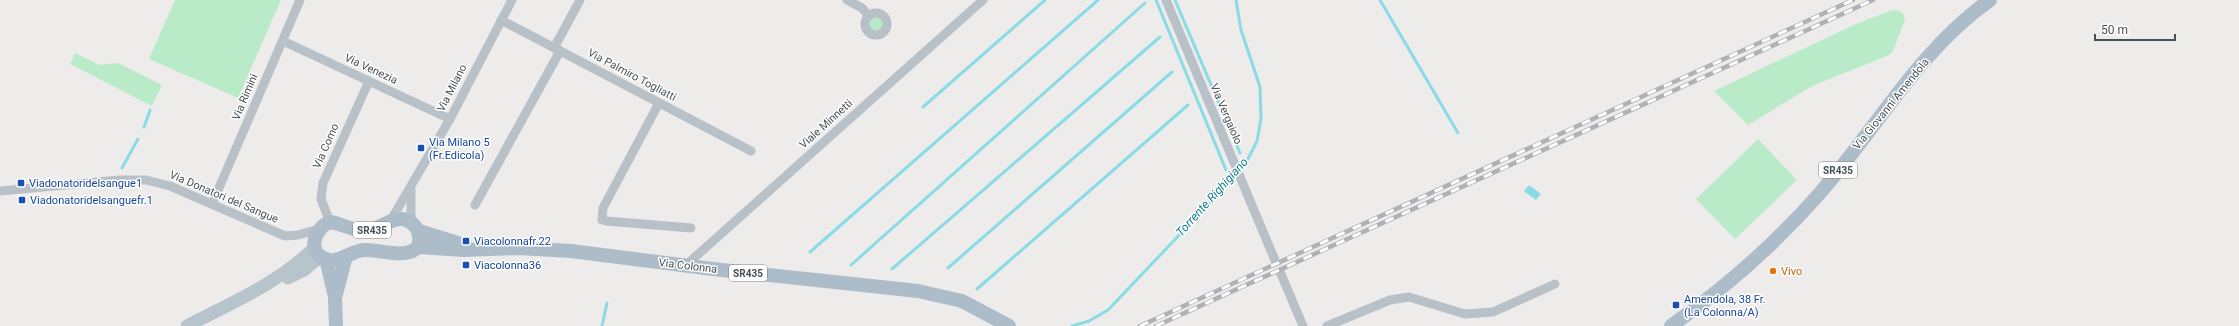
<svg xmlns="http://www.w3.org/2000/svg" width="2239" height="326" font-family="Roboto,sans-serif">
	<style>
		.green { fill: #baebc9 }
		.water { fill: #89dbe6 }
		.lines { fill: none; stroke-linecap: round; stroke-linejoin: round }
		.stream { stroke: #89dbe6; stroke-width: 3 }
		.minor-tunnel { stroke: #cccccd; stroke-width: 9; stroke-dasharray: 9 4.5; stroke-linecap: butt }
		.minor { stroke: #b7c1c7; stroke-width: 9 }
		.secondary { stroke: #b7c4cc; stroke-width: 13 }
		.primary { stroke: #acbdc9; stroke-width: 14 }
		.rail-casing { stroke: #aeb1b6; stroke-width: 4.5 }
		.rail { stroke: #fff; stroke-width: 3; stroke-dasharray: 9; stroke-linecap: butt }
		.transit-dot { fill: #1a4fb4; stroke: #fff; stroke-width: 1.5 }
		.food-dot { fill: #e8710a; stroke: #fff; stroke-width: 1.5 }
		.labels { text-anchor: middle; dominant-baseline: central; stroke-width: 3; stroke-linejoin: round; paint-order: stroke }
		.shield { fill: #fff; stroke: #7d8489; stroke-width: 1 }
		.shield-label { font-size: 10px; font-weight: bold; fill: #455057 }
		.street-label { font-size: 11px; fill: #455057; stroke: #fff }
		.transit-label { font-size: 11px; fill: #164399; stroke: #fff; text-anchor: start }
		.food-label { font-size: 11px; fill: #c56008; stroke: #fff; text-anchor: start }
		.water-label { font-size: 12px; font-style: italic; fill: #13808e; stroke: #fff }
	</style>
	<rect width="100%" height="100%" fill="#eeebeb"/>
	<g class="green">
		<path d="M 175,0 L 281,0 L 238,98 L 149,59 Z"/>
		<path d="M 1893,10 C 1900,11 1904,12 1905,20 L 1893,51 L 1887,56 L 1812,86 L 1748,125 L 1714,91 L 1858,23 Z"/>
		<circle cx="876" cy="24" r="7"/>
		<path d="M 75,53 L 99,65 L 118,63 L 162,85 L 152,106 L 70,64 Z"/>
		<path d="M 1758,139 L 1797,180 L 1735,239 L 1696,199 Z"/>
	</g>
	<path class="water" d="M 1529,185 L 1541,194 L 1536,200 L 1524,191 Z"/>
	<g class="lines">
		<g class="stream">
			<path d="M 1156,0 L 1226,170"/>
			<path d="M 1175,0 L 1240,153"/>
			<path d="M 1380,0 L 1458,133"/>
			<path d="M 923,107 L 1045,0"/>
			<path d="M 144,127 L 150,110"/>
			<path d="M 122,168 L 138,139"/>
			<path d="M 810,252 L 1098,0"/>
			<path d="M 851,265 L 1145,3"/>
			<path d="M 948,268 L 1172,72"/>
			<path d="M 892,269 L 1160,37"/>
			<path d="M 977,289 L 1188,105"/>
			<path d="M 602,326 L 607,303"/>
			<path d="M 1072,326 L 1089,321 L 1108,310 L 1222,190 L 1248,159 L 1257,141 L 1261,119 L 1260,87 L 1241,30 L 1236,0"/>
		</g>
		<path class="minor-tunnel" d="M 1274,258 L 1281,274"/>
		<g class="minor">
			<path d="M 847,0 L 862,8 L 869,16"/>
			<path d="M 1166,0 L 1274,258"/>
			<circle cx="876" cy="24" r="11"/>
			<path d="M 501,20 L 751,151"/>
			<path d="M 283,41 L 450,119"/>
			<path d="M 554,48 L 580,0"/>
			<path d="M 659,103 L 603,208 L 602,220 L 606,221 L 691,228"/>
			<path d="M 0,191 L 120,180 L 146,180 L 170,186 L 285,236 L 298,235 L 319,229"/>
			<path d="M 212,204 L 300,0"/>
			<path d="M 475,205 L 560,51"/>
			<path d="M 391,220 L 450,119 L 512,0"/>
			<path d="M 330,222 L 321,199 L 323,183 L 369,81"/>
			<path d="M 411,222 L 411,190"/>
			<path d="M 685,266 L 983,0"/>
			<path d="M 1281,274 L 1303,326"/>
			<path d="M 1327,326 L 1390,300 L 1409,297 L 1465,314 L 1493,312 L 1555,284"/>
		</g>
		<g class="secondary">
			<path d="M 288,278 L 304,270 L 321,256"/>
			<path d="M 187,326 C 231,303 279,283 315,247"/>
		</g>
		<g class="primary">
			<path d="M 403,219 C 417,223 422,233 418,247 C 405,260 380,249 364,250 C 351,251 341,262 329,260 C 306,256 313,228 330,222 C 344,224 356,233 370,230 C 382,228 390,218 403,219 Z"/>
			<path d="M 419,231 L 461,244"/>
			<path d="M 418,247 L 464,250 L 518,248 L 571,251 L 713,269 L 918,291 L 962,301 L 1009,326"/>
			<path d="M 326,259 L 334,293"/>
			<path d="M 336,326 L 335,298 L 346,256"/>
			<path d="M 1671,326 C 1725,288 1777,242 1820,193 C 1876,129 1919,50 1990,0"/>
		</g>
		<defs>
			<g id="rail">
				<path d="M 1140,326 L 1853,0"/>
				<path d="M 1156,326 L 1873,0"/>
			</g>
		</defs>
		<use href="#rail" class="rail-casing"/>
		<use href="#rail" class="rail"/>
	</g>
	<g class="transit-dot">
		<rect x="417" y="144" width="8" height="8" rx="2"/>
		<rect x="17" y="179" width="8" height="8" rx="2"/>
		<rect x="18" y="196" width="8" height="8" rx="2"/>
		<rect x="462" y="237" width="8" height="8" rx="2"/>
		<rect x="462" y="261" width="8" height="8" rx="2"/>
		<rect x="1672" y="301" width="8" height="8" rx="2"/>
	</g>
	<circle class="food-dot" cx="1773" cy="271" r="4"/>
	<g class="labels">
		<g class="shield">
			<rect x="1819" y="162" width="38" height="16" rx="3"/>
			<rect x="353" y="222" width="38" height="16" rx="3"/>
			<rect x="729" y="265" width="38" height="16" rx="3"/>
		</g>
		<g class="shield-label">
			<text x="1838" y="170">SR435</text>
			<text x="372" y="230">SR435</text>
			<text x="748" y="273">SR435</text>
		</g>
		<g class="street-label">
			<text transform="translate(371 69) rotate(25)">Via Venezia</text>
			<text transform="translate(632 75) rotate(28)">Via Palmiro Togliatti</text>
			<text transform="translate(452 88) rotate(-63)">Via Milano</text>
			<text transform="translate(245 97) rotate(-67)">Via Rimini</text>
			<text transform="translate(1891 104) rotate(-51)">Via Giovanni Amendola</text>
			<text transform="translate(1226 114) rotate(67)">Via Vergaiolo</text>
			<text transform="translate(826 124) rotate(-42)">Viale Minnetti</text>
			<text transform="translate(326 146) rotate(-66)">Via Como</text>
			<text transform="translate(224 197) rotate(23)">Via Donatori del Sangue</text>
			<text transform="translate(688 266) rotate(7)">Via Colonna</text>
		</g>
		<g class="transit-label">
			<text x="429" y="142">Via Milano 5<tspan x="429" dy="13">(Fr.Edicola)</tspan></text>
			<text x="29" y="183">Viadonatoridelsangue1</text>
			<text x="30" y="200">Viadonatoridelsanguefr.1</text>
			<text x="474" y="241">Viacolonnafr.22</text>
			<text x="474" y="265">Viacolonna36</text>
			<text x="1684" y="299">Amendola, 38 Fr.<tspan x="1684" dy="13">(La Colonna/A)</tspan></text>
		</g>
		<g class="food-label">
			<text x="1781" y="271">Vivo</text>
		</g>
		<g class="water-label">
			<text transform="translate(1212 197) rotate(-48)">Torrente Righigiano</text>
		</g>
	</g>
	<path d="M2095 34v6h80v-6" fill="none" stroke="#455057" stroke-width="2"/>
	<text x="2101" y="34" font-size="12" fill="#455057" stroke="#ffffff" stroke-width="3" paint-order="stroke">50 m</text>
</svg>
